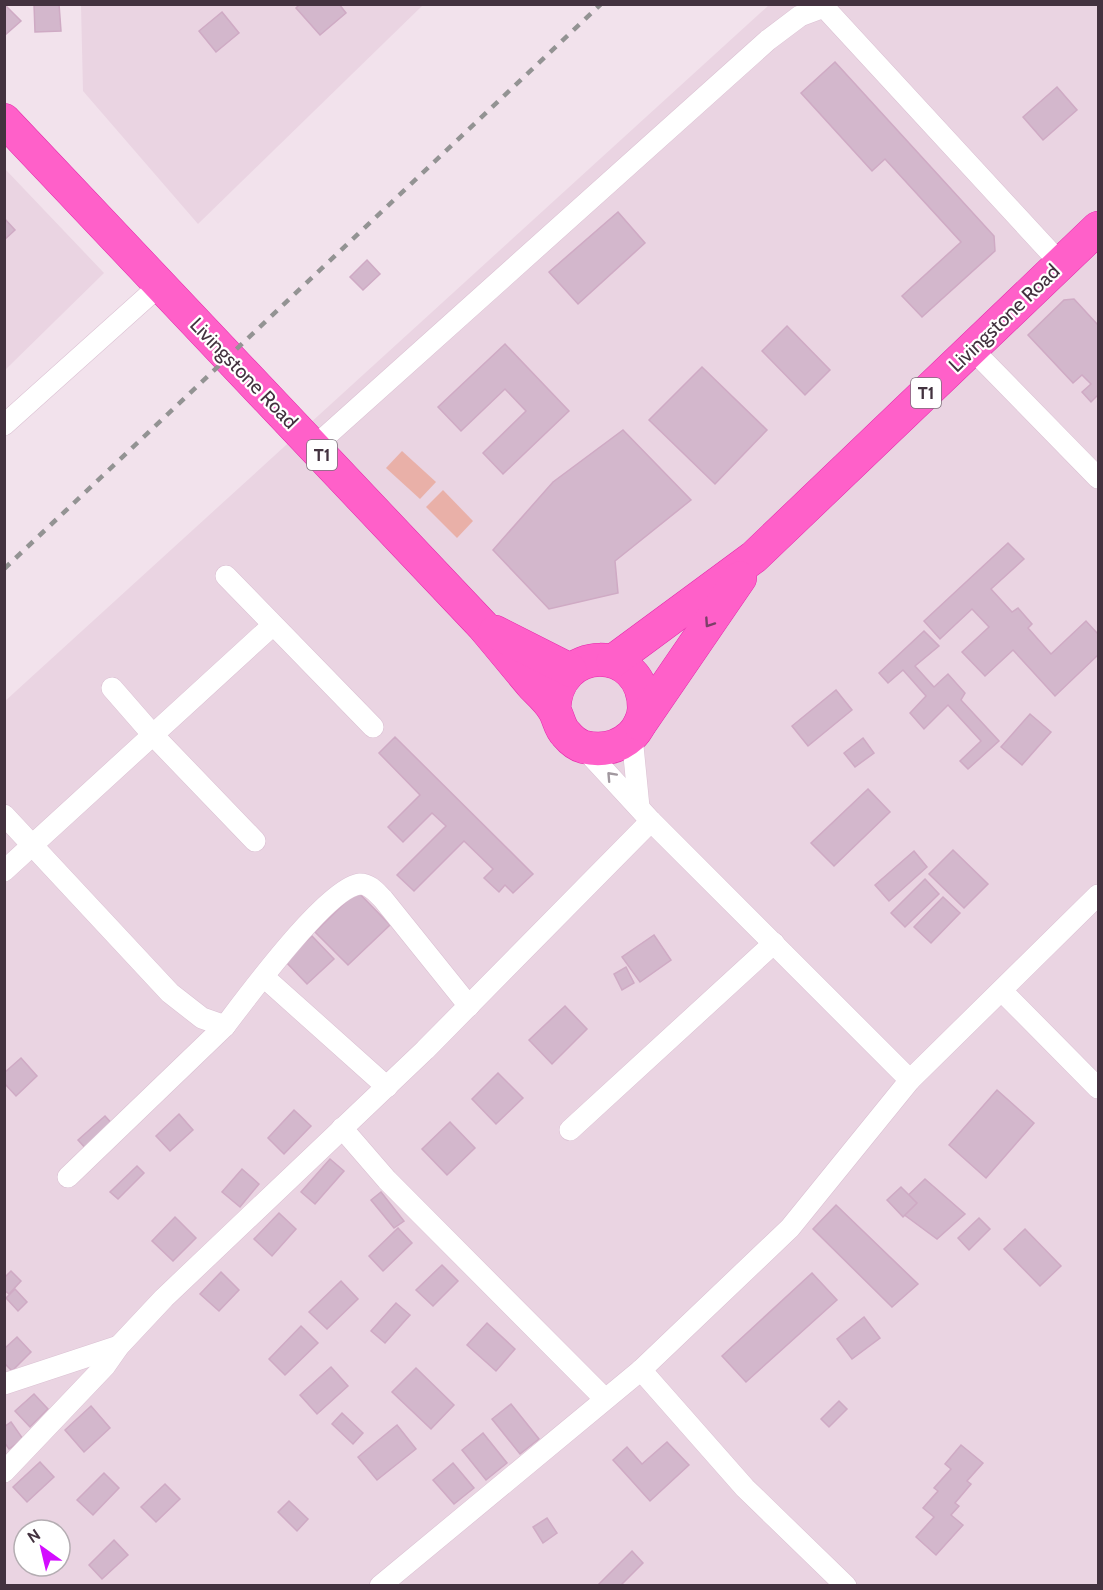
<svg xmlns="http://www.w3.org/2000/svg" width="1103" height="1590" font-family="Cabin,sans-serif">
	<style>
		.residential { fill: #ead4e2; fill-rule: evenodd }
		.green { fill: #e9b0a8 }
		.building { fill: #d3b7cc; stroke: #cfaac4; stroke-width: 1.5 }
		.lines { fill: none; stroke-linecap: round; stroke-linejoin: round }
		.street-casing { stroke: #dbc1d3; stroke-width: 22 }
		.highway-casing { stroke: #e32bab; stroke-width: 34 }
		.street { stroke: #fff; stroke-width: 21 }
		.highway { stroke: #ff60c9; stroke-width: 33 }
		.rail { stroke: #939393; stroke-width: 4.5; stroke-dasharray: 8 8; stroke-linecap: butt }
		.oneway { stroke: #7b4068 }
		.oneway2 { stroke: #a1989f }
		.labels { text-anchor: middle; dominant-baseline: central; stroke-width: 4.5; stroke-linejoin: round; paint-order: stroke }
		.shield { fill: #fff; stroke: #7b7079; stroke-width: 1.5 }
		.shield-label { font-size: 18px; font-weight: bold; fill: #43323f }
		.street-label { font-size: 20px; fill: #43323f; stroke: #fff }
	</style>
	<rect width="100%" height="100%" fill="#f2e2ec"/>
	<g class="residential">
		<path d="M 81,5 L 423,5 L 198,224 L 83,91 Z"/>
		<path d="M 769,5 L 1098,5 L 1098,1585 L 5,1585 L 4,702 ZM 24,1530 L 60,1530 L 60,1566 L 24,1566 Z"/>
		<path d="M 5,169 L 104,273 L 5,370 Z"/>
	</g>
	<g class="green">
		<path d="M 402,451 L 436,482 L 420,499 L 386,468 Z"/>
		<path d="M 443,490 L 473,521 L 457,538 L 426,507 Z"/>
	</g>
	<g class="building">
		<path d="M 4,4 L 21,21 L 5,35 L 4,35 Z"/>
		<path d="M 34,4 L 59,4 L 61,31 L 35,32 Z"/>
		<path d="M 300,4 L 339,4 L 346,13 L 320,35 L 296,8 Z"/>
		<path d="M 222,12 L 239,33 L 216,52 L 199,31 Z"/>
		<path d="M 835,62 L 994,236 L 995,251 L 922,317 L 902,296 L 961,242 L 885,159 L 872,171 L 801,93 Z"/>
		<path d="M 1057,87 L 1077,110 L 1043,140 L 1023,117 Z"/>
		<path d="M 618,212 L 645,243 L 578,304 L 549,272 Z"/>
		<path d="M 4,218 L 15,230 L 4,240 Z"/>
		<path d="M 367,260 L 380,274 L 363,290 L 350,277 Z"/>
		<path d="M 1074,299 L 1098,325 L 1098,395 L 1091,402 L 1082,392 L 1091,384 L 1082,375 L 1073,383 L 1028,335 L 1064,300 Z"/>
		<path d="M 787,326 L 830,370 L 805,395 L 762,351 Z"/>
		<path d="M 505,344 L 569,411 L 503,474 L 483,453 L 526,411 L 505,389 L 461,431 L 438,407 Z"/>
		<path d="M 702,367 L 767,430 L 715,484 L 649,420 Z"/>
		<path d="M 623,430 L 691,500 L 615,561 L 618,593 L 549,609 L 493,550 L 553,482 Z"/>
		<path d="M 1008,543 L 1024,559 L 991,589 L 1012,612 L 1018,608 L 1032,624 L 1028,628 L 1051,654 L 1086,621 L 1098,634 L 1098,655 L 1055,696 L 1013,650 L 985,676 L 962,652 L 989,627 L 972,609 L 940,639 L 924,621 Z"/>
		<path d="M 924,631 L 939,646 L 915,666 L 934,687 L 948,674 L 965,693 L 961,700 L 999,741 L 968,769 L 960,761 L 981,741 L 948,705 L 924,729 L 910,713 L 926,696 L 903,670 L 888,683 L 879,673 Z"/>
		<path d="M 836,690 L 852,710 L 808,746 L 792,726 Z"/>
		<path d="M 1030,714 L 1051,732 L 1022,765 L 1001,747 Z"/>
		<path d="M 395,737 L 533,874 L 513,893 L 505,885 L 499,892 L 484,878 L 493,869 L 464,841 L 414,891 L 397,875 L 446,826 L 432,813 L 403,842 L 388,827 L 420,795 L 379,753 Z"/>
		<path d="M 863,738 L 874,753 L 855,767 L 844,753 Z"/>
		<path d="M 868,789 L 890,812 L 834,866 L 811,843 Z"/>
		<path d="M 953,850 L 988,884 L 964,908 L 929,874 Z"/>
		<path d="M 914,851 L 927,867 L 889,901 L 875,885 Z"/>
		<path d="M 925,879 L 939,894 L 905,927 L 891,913 Z"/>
		<path d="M 357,891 L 390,925 L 348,965 L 315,932 Z"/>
		<path d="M 943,897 L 960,913 L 931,943 L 914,927 Z"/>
		<path d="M 654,935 L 671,960 L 640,982 L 622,957 Z"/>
		<path d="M 312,936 L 334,959 L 307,984 L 285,961 Z"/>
		<path d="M 626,967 L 634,983 L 622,990 L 614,974 Z"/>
		<path d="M 565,1006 L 587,1029 L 552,1064 L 529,1040 Z"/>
		<path d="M 21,1058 L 37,1076 L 16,1096 L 4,1083 L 4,1073 Z"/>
		<path d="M 498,1073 L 523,1098 L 496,1124 L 472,1099 Z"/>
		<path d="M 997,1090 L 1034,1123 L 986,1178 L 949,1145 Z"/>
		<path d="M 294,1110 L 311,1126 L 284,1154 L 268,1138 Z"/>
		<path d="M 179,1114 L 193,1130 L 170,1151 L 156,1136 Z"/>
		<path d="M 105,1116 L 115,1127 L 88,1151 L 78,1140 Z"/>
		<path d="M 450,1122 L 475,1148 L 447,1175 L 422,1149 Z"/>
		<path d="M 330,1159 L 344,1171 L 315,1204 L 301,1192 Z"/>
		<path d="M 137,1166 L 144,1173 L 118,1199 L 110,1192 Z"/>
		<path d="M 242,1169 L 259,1184 L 240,1207 L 222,1192 Z"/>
		<path d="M 925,1179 L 965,1214 L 937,1239 L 895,1208 Z"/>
		<path d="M 901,1187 L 917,1203 L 903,1217 L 887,1200 Z"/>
		<path d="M 381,1192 L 404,1221 L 394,1228 L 371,1200 Z"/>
		<path d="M 836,1205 L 918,1284 L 892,1307 L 813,1229 Z"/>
		<path d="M 279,1213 L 296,1229 L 272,1256 L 254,1239 Z"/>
		<path d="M 175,1217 L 196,1238 L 173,1261 L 152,1241 Z"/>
		<path d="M 979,1218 L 990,1229 L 969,1250 L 958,1238 Z"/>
		<path d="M 398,1228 L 412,1243 L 383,1271 L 369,1256 Z"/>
		<path d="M 1025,1229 L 1061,1266 L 1040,1286 L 1004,1249 Z"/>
		<path d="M 442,1265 L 458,1281 L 433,1306 L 416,1290 Z"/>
		<path d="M 11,1271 L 21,1281 L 9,1294 L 4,1290 L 4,1278 Z"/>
		<path d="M 221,1272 L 239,1290 L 219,1311 L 200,1294 Z"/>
		<path d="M 812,1273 L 837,1300 L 746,1382 L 722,1356 Z"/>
		<path d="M 341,1281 L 358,1299 L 327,1329 L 309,1312 Z"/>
		<path d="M 15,1289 L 27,1302 L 18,1311 L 6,1298 Z"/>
		<path d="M 396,1303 L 410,1315 L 385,1343 L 371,1331 Z"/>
		<path d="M 864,1317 L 880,1338 L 852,1359 L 837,1339 Z"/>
		<path d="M 487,1323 L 515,1349 L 496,1371 L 467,1345 Z"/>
		<path d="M 301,1326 L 318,1343 L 285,1375 L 269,1359 Z"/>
		<path d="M 17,1337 L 31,1352 L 12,1371 L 4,1363 L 4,1349 Z"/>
		<path d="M 331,1367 L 348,1386 L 317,1414 L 300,1395 Z"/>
		<path d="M 416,1368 L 454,1405 L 431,1429 L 392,1392 Z"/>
		<path d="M 34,1394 L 48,1409 L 30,1427 L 15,1411 Z"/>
		<path d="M 839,1401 L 847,1409 L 829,1427 L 821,1419 Z"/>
		<path d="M 511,1404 L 539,1439 L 520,1454 L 492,1419 Z"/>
		<path d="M 91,1406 L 110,1428 L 84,1452 L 65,1430 Z"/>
		<path d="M 342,1413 L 363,1433 L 353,1444 L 332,1424 Z"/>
		<path d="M 11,1422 L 23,1439 L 9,1449 L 4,1442 L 4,1427 Z"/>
		<path d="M 397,1425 L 416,1449 L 377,1480 L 358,1457 Z"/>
		<path d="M 483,1433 L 507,1463 L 486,1480 L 462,1450 Z"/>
		<path d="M 667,1442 L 689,1465 L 650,1501 L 613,1460 L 627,1447 L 642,1464 Z"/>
		<path d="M 961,1445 L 983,1463 L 967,1481 L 971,1484 L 955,1503 L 959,1506 L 951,1515 L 963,1525 L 936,1555 L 916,1537 L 934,1517 L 923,1508 L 938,1491 L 934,1488 L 951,1469 L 945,1464 Z"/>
		<path d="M 40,1462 L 54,1477 L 27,1502 L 13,1487 Z"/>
		<path d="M 453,1463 L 474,1488 L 454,1504 L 433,1480 Z"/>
		<path d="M 104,1473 L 119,1488 L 93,1515 L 77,1500 Z"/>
		<path d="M 165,1484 L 180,1499 L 156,1522 L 141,1507 Z"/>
		<path d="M 289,1501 L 308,1519 L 297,1531 L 278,1512 Z"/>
		<path d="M 547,1518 L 557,1533 L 543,1543 L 533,1527 Z"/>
		<path d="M 114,1540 L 128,1555 L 102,1579 L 89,1565 Z"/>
		<path d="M 632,1551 L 643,1563 L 620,1586 L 597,1586 Z"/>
	</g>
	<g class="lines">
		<defs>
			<g id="street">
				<path d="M 972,349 L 1098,478"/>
				<path d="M 4,425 L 159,286"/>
				<path d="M 314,447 L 768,40 L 800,16 L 824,7 L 1061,264"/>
				<path d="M 226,576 L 373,727"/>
				<path d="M 112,688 L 153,735 L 255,841"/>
				<path d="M 632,736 L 639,807"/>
				<path d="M 582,746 L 651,821 L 910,1080"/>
				<path d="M 4,815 L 170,993 L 202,1018 L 225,1026 C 247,997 328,887 360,884 C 370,884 376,892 383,899 L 469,1006"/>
				<path d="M 4,871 L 273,625"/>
				<path d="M 264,977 L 387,1087"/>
				<path d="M 1002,991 L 1098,1088"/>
				<path d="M 342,1128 L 387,1180 L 605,1399"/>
				<path d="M 570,1130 L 774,943"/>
				<path d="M 68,1177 L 225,1026"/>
				<path d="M 641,1370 L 745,1488 L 846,1586"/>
				<path d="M 4,1384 L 119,1346"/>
				<path d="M 4,1472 L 105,1366 L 119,1346 L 164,1298 L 425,1050 L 651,821"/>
				<path d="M 380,1586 L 641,1370 L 790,1228 L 910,1080 L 1098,895"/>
			</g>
			<g id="highway">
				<path d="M 4,120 L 483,626 C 500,646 516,666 533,686 C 540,693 549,701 554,710 C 559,718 559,727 566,734 C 571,740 577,745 584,747 C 601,751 618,748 631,736 C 638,730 644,717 644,708 C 644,644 556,643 554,710"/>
				<path d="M 495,632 L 570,670"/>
				<path d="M 613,661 L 754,557 L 1098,228"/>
				<path d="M 640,724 L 740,578"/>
			</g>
		</defs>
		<use href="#street" class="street-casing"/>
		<use href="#highway" class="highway-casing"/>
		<use href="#street" class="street"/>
		<use href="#highway" class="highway"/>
		<path class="rail" d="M 4,569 L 601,4"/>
	</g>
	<defs><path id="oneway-chevron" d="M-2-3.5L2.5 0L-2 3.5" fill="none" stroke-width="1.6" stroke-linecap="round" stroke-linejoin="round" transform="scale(1.5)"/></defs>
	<use class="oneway" href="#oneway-chevron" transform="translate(709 623) rotate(124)"/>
	<use class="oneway2" href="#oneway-chevron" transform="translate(611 776) rotate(-133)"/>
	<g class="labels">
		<g class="shield">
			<rect x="911" y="378" width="30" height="30" rx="4.5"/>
			<rect x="307" y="440" width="30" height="30" rx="4.5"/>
		</g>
		<g class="shield-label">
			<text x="926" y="393">T1</text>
			<text x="322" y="455">T1</text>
		</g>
		<g class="street-label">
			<text transform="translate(1004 318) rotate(-44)">Livingstone Road</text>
			<text transform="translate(244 373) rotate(46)">Livingstone Road</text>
		</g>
	</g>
	<rect width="1103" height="1590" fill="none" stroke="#43323f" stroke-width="12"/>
	<g transform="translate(42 1548) rotate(326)"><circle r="28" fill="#ffffff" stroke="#b4adb2" stroke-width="1.5"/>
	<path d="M0-4.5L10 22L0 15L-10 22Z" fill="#d30cff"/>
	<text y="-9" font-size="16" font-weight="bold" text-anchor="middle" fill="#43323f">N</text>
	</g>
</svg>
